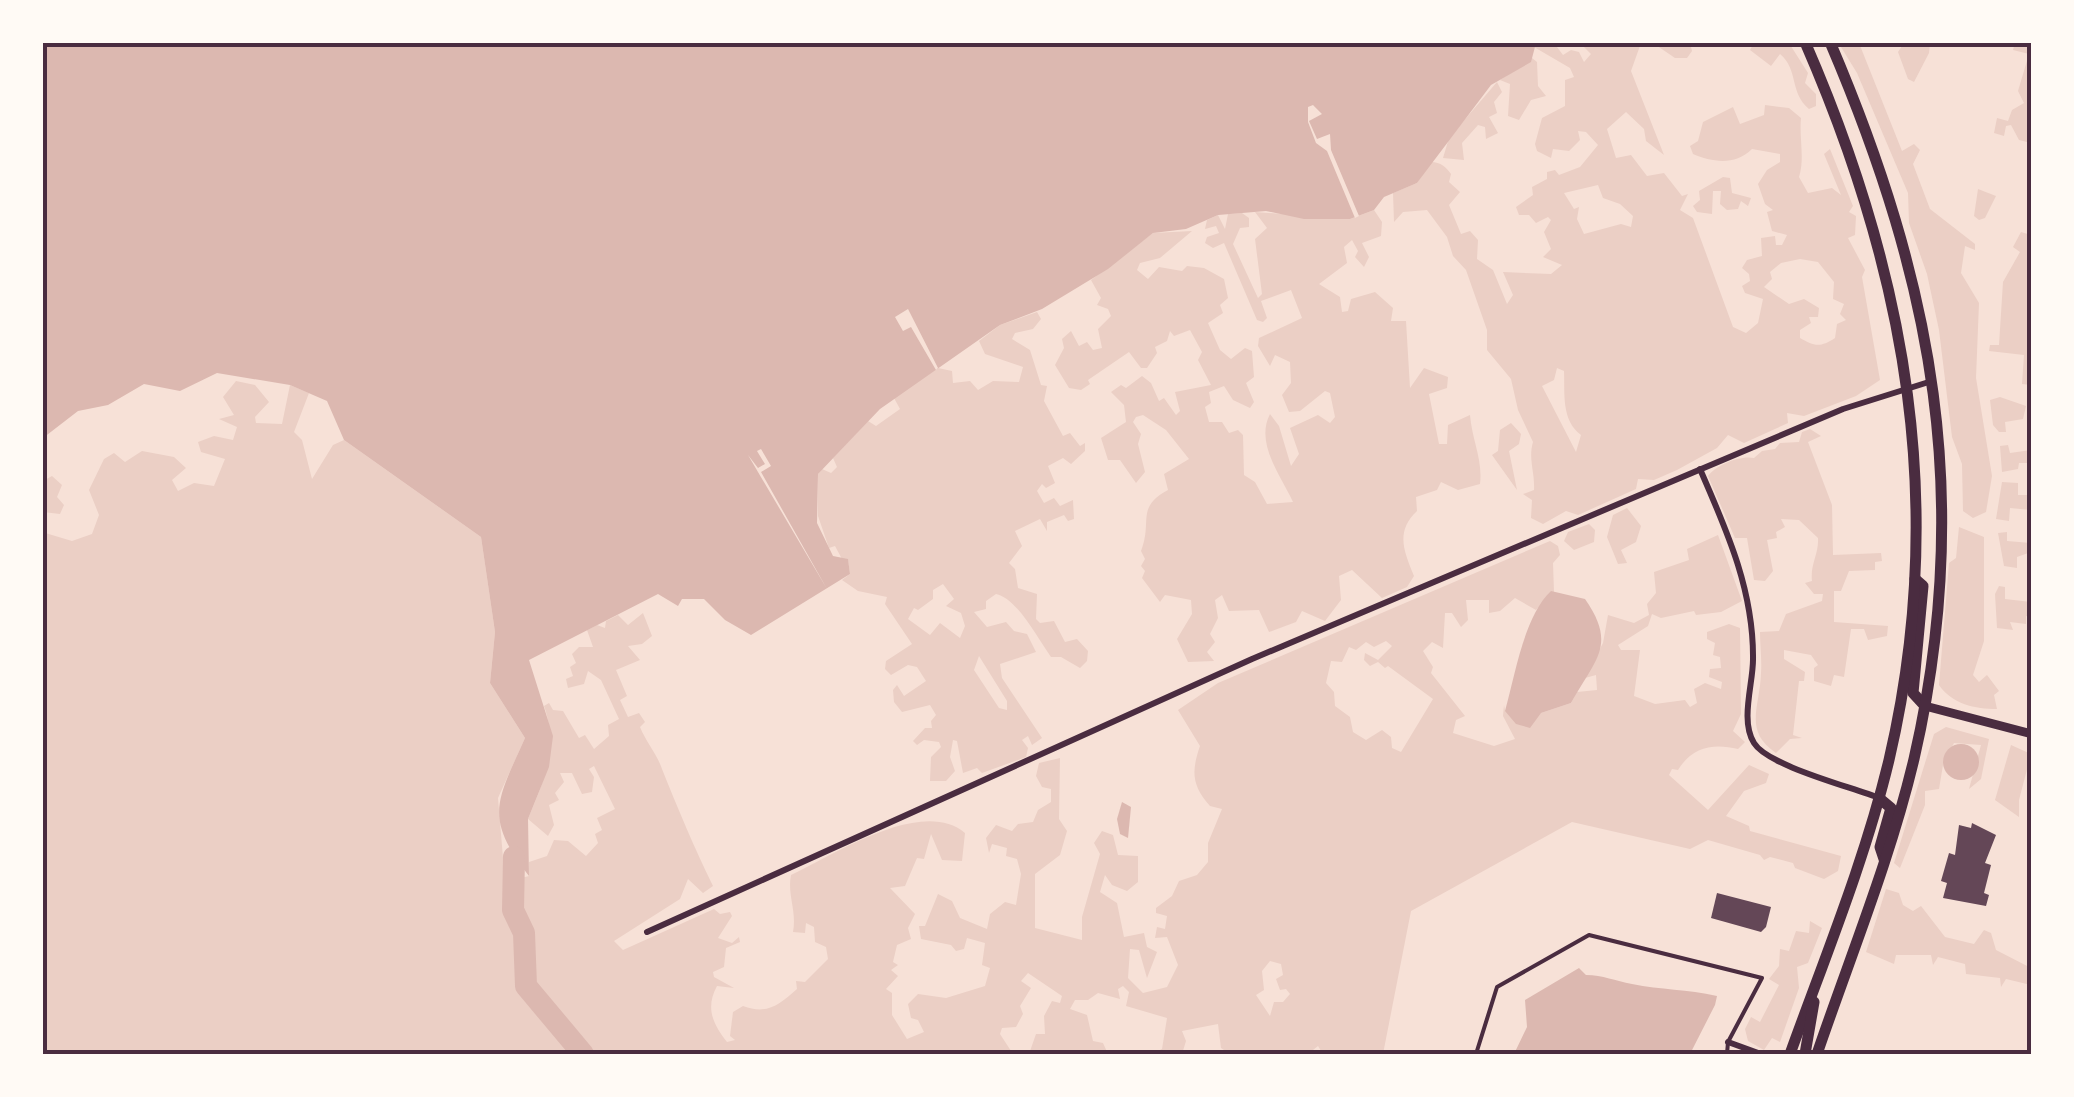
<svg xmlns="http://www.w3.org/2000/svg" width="2074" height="1097" font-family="Merriweather,serif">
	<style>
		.green { fill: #ebcfc5; fill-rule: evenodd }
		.water { fill: #dcb8b0 }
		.pier { fill: #f7e1d7 }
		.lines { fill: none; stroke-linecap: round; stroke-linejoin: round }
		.river { stroke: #dcb8b0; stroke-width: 22 }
		.building { fill: #644757 }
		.service { stroke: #4a2c40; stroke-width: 4 }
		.minor { stroke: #4a2c40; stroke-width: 6 }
		.tertiary { stroke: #4a2c40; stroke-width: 9 }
		.primary { stroke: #4a2c40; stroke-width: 11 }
		.neatline { fill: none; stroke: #4a2c40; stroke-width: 4 }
	</style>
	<rect width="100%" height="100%" fill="#f7e1d7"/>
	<g class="green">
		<path d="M 1844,42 L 1859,43 L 1902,151 L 1914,144 L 1920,150 L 1913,164 L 1930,209 L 1975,244 L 1975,250 L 1965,246 L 1961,273 L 1979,303 L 1976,378 L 1992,476 L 1986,512 L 1973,518 L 1963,511 L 1962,464 L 1952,437 L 1939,330 L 1927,274 L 1909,223 L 1908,193 L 1857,73 L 1841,47 Z"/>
		<path d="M 1554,43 L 1563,55 L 1571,50 L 1579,52 L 1584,62 L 1591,54 L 1580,43 L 1641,43 L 1631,71 L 1664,155 L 1646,141 L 1644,129 L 1626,112 L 1607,129 L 1616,158 L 1631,155 L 1647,176 L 1664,173 L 1682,196 L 1688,194 L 1680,210 L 1693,218 L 1733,327 L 1746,333 L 1758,323 L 1763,299 L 1745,293 L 1742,286 L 1750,281 L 1749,274 L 1742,268 L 1747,260 L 1762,256 L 1761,238 L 1775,236 L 1776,245 L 1782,245 L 1787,235 L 1772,231 L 1767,212 L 1773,210 L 1765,204 L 1758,184 L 1767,170 L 1780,162 L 1780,154 L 1752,149 C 1735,166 1712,162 1693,154 L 1690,146 L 1698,141 L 1703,122 L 1733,107 L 1740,124 L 1764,115 L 1765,105 L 1789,108 L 1801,118 C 1799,138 1805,159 1799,177 L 1808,193 L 1832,188 L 1841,195 L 1824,154 L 1830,149 L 1853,206 L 1849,212 L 1856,216 L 1855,235 L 1848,238 L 1865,270 L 1862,277 L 1880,380 L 1856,396 L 1804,416 L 1787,413 L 1788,423 L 1744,443 L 1728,435 L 1717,448 L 1677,470 L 1654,480 L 1638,479 L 1636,489 L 1578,515 L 1566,511 L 1543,524 L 1531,518 L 1532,500 L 1523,494 L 1534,490 C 1535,472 1528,459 1533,442 L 1518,410 L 1511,379 L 1487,350 L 1487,330 L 1466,270 L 1453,256 L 1447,237 L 1427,210 L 1403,212 L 1394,222 L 1393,193 L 1417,183 L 1431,162 C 1441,162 1446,167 1451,174 L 1449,182 L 1460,192 L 1449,205 L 1461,234 L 1470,231 L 1478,240 L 1477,259 L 1493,270 L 1507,304 L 1513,295 L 1503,272 L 1551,274 L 1562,265 L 1543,257 L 1551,249 L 1544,232 L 1551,220 L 1548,217 L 1536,223 L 1529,215 L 1519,215 L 1516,207 L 1533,195 L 1532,187 L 1547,179 L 1547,172 L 1555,170 L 1559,175 L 1580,167 L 1598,145 L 1586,132 L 1578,131 L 1580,140 L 1569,151 L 1553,149 L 1551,158 L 1537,151 L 1535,144 L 1542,118 L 1565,106 L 1565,80 L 1574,77 L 1570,68 L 1534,47 L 1536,43 ZM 1598,185 L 1603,198 L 1620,204 L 1633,216 L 1631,227 L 1621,224 L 1584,234 L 1577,219 L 1579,207 L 1574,209 L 1564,193 ZM 1800,259 L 1818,262 L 1834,282 L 1833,299 L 1844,304 L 1840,314 L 1846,320 L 1837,324 L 1835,338 C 1820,348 1814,346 1800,338 L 1800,330 L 1811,323 L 1809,317 L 1818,317 L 1819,308 L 1804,299 L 1789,304 L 1764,287 L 1772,279 L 1770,272 L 1781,263 ZM 1557,368 L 1564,371 C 1565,393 1561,420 1581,435 L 1576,452 L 1542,386 L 1554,380 Z"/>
		<path d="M 1653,43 L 1690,43 L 1692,51 L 1687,58 L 1675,58 Z"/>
		<path d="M 1754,43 L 1789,43 L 1808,73 L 1805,83 L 1816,94 L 1816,106 L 1809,109 C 1789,92 1799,70 1780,54 L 1771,66 L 1750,50 Z"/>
		<path d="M 1894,43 L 1930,43 L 1929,53 L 1914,82 L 1908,79 L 1898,52 L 1902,46 Z"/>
		<path d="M 2015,43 L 2031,43 L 2031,143 L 2019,140 L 2011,125 L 2006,126 L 2004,136 L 1994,133 L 1997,118 L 2008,121 L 2012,110 L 2024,103 L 2018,91 L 2029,54 L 2013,50 Z"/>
		<path d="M 1532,58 L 1537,62 L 1538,86 L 1546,96 L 1531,100 L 1519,120 L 1508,116 L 1510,84 L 1500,80 Z"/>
		<path d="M 1497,82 L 1502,92 L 1494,102 L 1497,113 L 1489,117 L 1498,133 L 1486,139 L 1485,127 L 1478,125 L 1462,143 L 1464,160 L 1443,158 L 1449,138 Z"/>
		<path d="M 1723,177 L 1730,178 L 1732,193 L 1751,198 L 1748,206 L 1741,201 L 1738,209 L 1727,210 L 1720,204 L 1721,191 L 1713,191 L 1712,214 L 1697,212 L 1693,206 L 1700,200 L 1699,191 Z"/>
		<path d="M 1978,189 L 1996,196 L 1985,218 L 1979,220 L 1974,216 Z"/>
		<path d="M 1374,210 L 1382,222 L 1381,236 L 1362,243 L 1369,257 L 1364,267 L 1355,257 L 1358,251 L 1352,240 L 1344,247 L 1347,263 L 1319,284 L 1340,297 L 1342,312 L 1348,311 L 1351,299 L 1375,292 L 1393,308 L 1391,321 L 1406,321 L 1410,388 L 1424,368 L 1448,377 L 1447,388 L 1429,394 L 1439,444 L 1447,444 L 1448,425 L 1470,415 C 1472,440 1483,460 1480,484 L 1458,490 L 1441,482 L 1437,490 L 1416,497 L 1417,511 C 1395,532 1404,551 1414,576 L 1407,587 L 1382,598 L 1352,570 L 1339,576 L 1341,600 L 1325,621 L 1302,611 L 1296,622 L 1269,632 L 1259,610 L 1229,611 L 1222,595 L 1215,600 L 1218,618 L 1210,634 L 1215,642 L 1207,652 L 1214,661 L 1188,662 L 1177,639 L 1192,614 L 1191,600 L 1165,595 L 1160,602 L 1142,578 L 1145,571 L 1141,566 L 1145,559 L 1141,551 C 1153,521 1135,508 1168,490 L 1164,474 L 1189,459 L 1166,430 L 1143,415 L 1136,417 L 1133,422 L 1141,434 L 1138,444 L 1145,472 L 1136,483 L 1120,460 L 1108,460 L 1101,438 L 1126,422 L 1124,405 L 1111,392 L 1121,385 L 1126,388 L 1142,376 L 1151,383 L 1159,401 L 1164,398 L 1176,415 L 1180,411 L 1175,392 L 1211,385 L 1198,360 L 1202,352 L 1190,330 L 1174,336 L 1170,331 L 1167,341 L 1155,347 L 1157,353 L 1147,368 L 1141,368 L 1129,352 L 1088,380 L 1090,384 L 1081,390 L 1069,388 L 1055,365 L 1064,348 L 1062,339 L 1071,331 L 1079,346 L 1087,342 L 1093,350 L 1102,348 L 1098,329 L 1111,316 L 1108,309 L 1097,305 L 1101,298 L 1091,280 L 1153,233 L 1192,231 L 1160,258 L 1140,263 L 1137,270 L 1148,279 L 1159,267 L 1182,271 L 1187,266 L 1204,268 L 1224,279 L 1228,298 L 1220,305 L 1223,313 L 1208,323 L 1220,350 L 1231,359 L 1245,348 L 1252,351 L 1254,377 L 1246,383 L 1254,402 L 1250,408 L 1233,400 L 1224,386 L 1209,392 L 1211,403 L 1205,407 L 1209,422 L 1222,422 L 1229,433 L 1238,430 L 1243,435 L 1244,475 L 1255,482 L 1267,504 L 1293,502 C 1280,474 1255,443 1270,414 L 1279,426 L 1291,466 L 1299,454 L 1290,428 L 1318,415 L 1330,423 L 1335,417 L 1330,393 L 1325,391 L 1300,411 L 1289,412 L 1282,395 L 1291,383 L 1290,362 L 1275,355 L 1270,366 L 1258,346 L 1259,338 L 1302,318 L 1291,290 L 1261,301 L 1267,318 L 1263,322 L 1257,320 L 1224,243 L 1213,248 L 1205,243 L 1207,237 L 1219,233 L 1216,226 L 1205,229 L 1207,220 L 1218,215 L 1225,229 L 1228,214 L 1242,213 L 1249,218 L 1249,227 L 1240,228 L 1233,244 L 1258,298 L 1262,294 L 1255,239 L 1267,228 L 1255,212 L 1350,219 Z"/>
		<path d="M 2021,232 L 2031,235 L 2031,385 L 2022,384 L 2024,355 L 1989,351 L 1990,345 L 1999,345 L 2003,282 L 2020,252 L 2013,247 Z"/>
		<path d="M 1037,312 L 1041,319 L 1033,329 L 1015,333 L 1012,339 L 1030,350 L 1041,385 L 1047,386 L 1044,401 L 1063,436 L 1070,433 L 1080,446 L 1085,443 L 1085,451 L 1071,464 L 1063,458 L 1048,466 L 1055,483 L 1046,488 L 1042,484 L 1037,491 L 1044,503 L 1054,498 L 1060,506 L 1073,500 L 1074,519 L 1068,521 L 1064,515 L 1047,522 L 1047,531 L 1040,519 L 1015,531 L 1022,546 L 1009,563 L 1015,569 L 1018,588 L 1037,594 L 1036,619 L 1040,623 L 1054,621 L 1065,642 L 1077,639 L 1088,651 L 1087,661 L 1080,668 L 1061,657 L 1051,657 C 1038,639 1017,598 996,594 L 986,601 L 986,609 L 974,612 L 987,627 L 1006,622 L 1014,631 L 1027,634 L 1036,652 L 1000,664 L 1002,678 L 1042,738 L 1032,745 L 1028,736 L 1022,740 L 1028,748 L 1026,757 L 982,773 L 977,768 L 963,773 L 957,741 L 953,740 L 950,757 L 955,771 L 946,781 L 930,781 L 931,757 L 941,747 L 939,742 L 924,740 L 917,745 L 913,741 L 925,728 L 932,728 L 931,721 L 936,715 L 930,705 L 902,712 L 894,702 L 893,690 L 897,685 L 904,696 L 926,681 L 917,667 L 908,665 L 891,675 L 885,669 L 886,661 L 912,644 L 885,604 L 887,597 L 858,591 L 842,580 L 850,574 L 848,560 L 842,559 L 835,546 L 829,548 L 818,516 L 818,474 L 822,469 L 831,473 L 837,467 L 833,458 L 868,421 L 876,426 L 900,409 L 894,398 L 938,368 L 952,371 L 953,383 L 970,381 L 978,390 L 993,381 L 1019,382 L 1023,367 L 985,354 L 979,341 L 1000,325 ZM 943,584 L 954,599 L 946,606 L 961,613 L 965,626 L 960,638 L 940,623 L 930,635 L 908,619 L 914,608 L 918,610 L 933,599 L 933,590 ZM 979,656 L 1007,701 L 1007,710 L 999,708 L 974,670 Z"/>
		<path d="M 236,381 L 255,385 L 269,402 L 255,417 L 256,423 L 282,424 L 290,385 L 309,393 L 294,432 L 302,440 L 312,479 L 333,445 L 344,440 L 481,537 L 495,632 L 490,683 L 525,738 L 498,798 L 505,882 L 529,876 L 529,862 L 547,856 L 554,840 L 568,841 L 586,856 L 598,843 L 595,834 L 602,830 L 597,818 L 615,809 L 594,766 L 589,769 L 594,777 L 592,792 L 582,794 L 572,773 L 560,773 L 564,782 L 555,793 L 559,800 L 549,805 L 554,825 L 548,836 L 528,819 C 544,780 559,748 544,706 L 549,703 L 553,710 L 563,711 L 579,738 L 585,735 L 594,749 L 609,736 L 608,725 L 619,719 L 601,680 L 588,671 L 584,684 L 568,688 L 566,679 L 573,676 L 570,667 L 576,663 L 572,654 L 579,647 L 593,647 L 587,630 L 597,625 L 605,628 L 606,621 L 618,615 L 628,625 L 643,613 L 652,636 L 642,644 L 628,646 L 640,660 L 616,670 L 627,696 L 620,700 L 628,717 L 639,713 L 645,722 L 640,727 C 646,742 657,754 662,769 C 678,809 694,847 713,886 L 703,893 L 688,879 L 680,899 L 614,941 L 623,950 L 714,909 L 720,914 L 730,912 L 732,916 L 718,938 L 732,943 L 739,937 L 740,942 L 726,948 L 724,967 L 713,972 L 714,977 L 734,988 L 717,986 C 705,1008 713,1024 727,1042 L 735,1040 L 730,1036 L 733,1012 L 743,1006 C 767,1015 779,1005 797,989 L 796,981 L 805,982 L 828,959 L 826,947 L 815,942 L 814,927 L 806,923 L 805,933 L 793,932 C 797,911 787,895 791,875 C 836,854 922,797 965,833 L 962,861 L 942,860 L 931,834 L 924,859 L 917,858 L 905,886 L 890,888 L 915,914 L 908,928 L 911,939 L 897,945 L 893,962 L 898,965 L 891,970 L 898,976 L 886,989 L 892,993 L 892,1015 L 907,1039 L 924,1032 L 918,1020 L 911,1018 L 908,1004 L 918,994 L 946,998 L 985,986 L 990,968 L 982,965 L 985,943 L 967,938 L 964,949 L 956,951 L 951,945 L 921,939 L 919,926 L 925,926 L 938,894 L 952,901 L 960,918 L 987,929 L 990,914 L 1005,902 L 1016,905 L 1021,874 L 1017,859 L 1006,856 L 1007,848 L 992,844 L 989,853 L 986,838 L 996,825 L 1012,831 L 1018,824 L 1033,822 L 1038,810 L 1051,802 L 1051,789 L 1042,787 L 1036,776 L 1039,763 L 1060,758 L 1059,819 L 1067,831 L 1060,855 L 1035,874 L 1035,928 L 1082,940 L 1082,917 L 1100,854 L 1094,843 L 1102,831 L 1113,835 L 1118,855 L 1138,856 L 1138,882 L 1127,891 L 1112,885 L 1105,875 L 1100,892 L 1117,903 L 1124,937 L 1144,933 L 1147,947 L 1157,952 L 1147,978 L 1139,950 L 1130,949 L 1128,978 L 1143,993 L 1167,987 L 1178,965 L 1167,937 L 1155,938 L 1157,927 L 1165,929 L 1167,916 L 1156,913 L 1156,908 L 1172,896 L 1179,881 L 1197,875 L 1208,862 L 1208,843 L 1222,809 L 1210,806 C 1192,786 1191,772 1200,746 L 1178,710 L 1218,683 L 1550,541 L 1558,546 L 1560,555 L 1553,563 L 1554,592 L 1536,610 L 1515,598 L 1500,611 L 1489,613 L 1489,600 L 1466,600 L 1468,620 L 1461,627 L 1452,613 L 1445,613 L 1443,648 L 1432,642 L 1423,651 L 1433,667 L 1431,673 L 1465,716 L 1456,720 L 1453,733 L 1494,746 L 1515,739 L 1503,716 L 1504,705 L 1505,711 L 1541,713 L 1571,703 L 1577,692 L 1597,690 L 1596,675 L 1585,678 L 1603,643 L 1608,615 L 1634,623 L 1649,615 L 1647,604 L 1656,593 L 1654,572 L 1689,560 L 1687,549 L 1718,535 L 1742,601 L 1721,612 L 1696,615 L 1694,611 L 1661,618 L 1652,614 L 1648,626 L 1618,645 L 1621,650 L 1640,650 L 1634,696 L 1655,704 L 1685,700 L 1690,707 L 1697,703 L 1694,689 L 1705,683 L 1721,689 L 1722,682 L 1709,677 L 1710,669 L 1721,668 L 1720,657 L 1713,655 L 1715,643 L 1707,639 L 1707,632 L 1729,624 L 1740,628 L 1741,714 L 1733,731 L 1745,742 L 1738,749 C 1713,743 1692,747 1678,770 L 1672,769 L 1669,775 L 1708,810 L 1749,765 L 1769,774 L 1766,783 L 1744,791 L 1726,816 L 1749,826 L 1750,831 L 1841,856 L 1838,871 L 1824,879 L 1795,868 L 1793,863 L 1770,857 L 1764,860 L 1760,855 L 1708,840 L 1690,849 L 1572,822 L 1411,911 L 1383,1054 L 1323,1054 L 1318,1046 L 1308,1054 L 1230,1054 L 1221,1048 L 1218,1024 L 1182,1031 L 1186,1041 L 1182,1054 L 1152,1054 L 1162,1049 L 1167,1018 L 1126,1006 L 1129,992 L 1123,986 L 1118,989 L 1120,999 L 1098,993 L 1088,1000 L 1075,1000 L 1070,1009 L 1087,1015 L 1093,1041 L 1103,1043 L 1108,1054 L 1029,1054 L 1036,1034 L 1045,1034 L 1044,1016 L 1052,1001 L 1060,1003 L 1062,996 L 1028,973 L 1021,981 L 1031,988 L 1020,1006 L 1023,1014 L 1016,1027 L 1002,1028 L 1000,1034 L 1013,1054 L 43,1054 L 42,532 L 72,541 L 92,534 L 99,515 L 89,490 L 104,459 L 114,453 L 125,462 L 142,451 L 174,457 L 186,468 L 172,480 L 178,491 L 194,483 L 214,486 L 225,459 L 201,452 L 198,442 L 214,436 L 233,440 L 237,427 L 219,419 L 234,415 L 223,397 ZM 1386,641 L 1392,646 L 1378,660 L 1365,653 L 1364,660 L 1370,666 L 1378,662 L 1385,668 L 1388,666 L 1433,699 L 1401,752 L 1392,748 L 1391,737 L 1382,730 L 1366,740 L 1353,732 L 1350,717 L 1335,706 L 1334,692 L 1326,683 L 1331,661 L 1342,662 L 1349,647 L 1356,650 L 1366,642 L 1374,647 ZM 1270,961 L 1281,964 L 1283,975 L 1276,979 L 1280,990 L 1286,989 L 1290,994 L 1283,1002 L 1274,1002 L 1270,1016 L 1256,995 L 1264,990 L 1262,971 Z"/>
		<path d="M 2000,397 L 2026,406 L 2023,419 L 2005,422 L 2006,432 L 1999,432 L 1993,425 L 1990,400 Z"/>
		<path d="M 1511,423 L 1521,434 L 1519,444 L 1509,451 L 1517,490 L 1492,455 L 1498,451 L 1500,430 Z"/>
		<path d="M 1810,429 L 1821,436 L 1808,442 L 1832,505 L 1833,555 L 1881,553 L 1882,561 L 1875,562 L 1875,570 L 1849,571 L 1841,591 L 1834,591 L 1834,622 L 1888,626 L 1887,636 L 1868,640 L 1864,629 L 1851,629 L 1844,677 L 1834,675 L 1831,686 L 1814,681 L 1814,668 L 1818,665 L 1811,655 L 1784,650 L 1784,659 L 1805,672 L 1804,681 L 1799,681 L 1793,735 L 1802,738 L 1790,739 L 1776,753 C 1743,731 1760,707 1761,673 C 1762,660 1760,646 1760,632 L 1779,631 L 1786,614 L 1822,601 L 1823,594 L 1814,594 L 1805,583 L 1812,581 C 1810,564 1819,554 1818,538 L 1799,520 L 1781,519 L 1785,527 L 1776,532 L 1777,538 L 1767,540 L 1773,571 L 1765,581 L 1754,580 L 1747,538 L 1735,538 L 1708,476 C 1716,465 1740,455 1754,458 L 1762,451 L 1775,449 L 1780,443 L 1799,442 L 1802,432 Z"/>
		<path d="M 2008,445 L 2010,453 L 2031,450 L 2031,463 L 2019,463 L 2018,469 L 2002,472 L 2000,446 Z"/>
		<path d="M 52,476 L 62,485 L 57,497 L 64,505 L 60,514 L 43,512 L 43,481 Z"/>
		<path d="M 2002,482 L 2018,483 L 2018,495 L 2031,495 L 2031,510 L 2010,508 L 2009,521 L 1996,519 Z"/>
		<path d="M 1627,508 L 1641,526 L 1636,542 L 1621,550 L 1627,563 L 1618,564 L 1607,537 L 1613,515 Z"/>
		<path d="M 1589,524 L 1595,530 L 1594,542 L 1574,550 L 1564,541 L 1568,532 Z"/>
		<path d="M 1959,527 L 1984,537 L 1984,641 L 1973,675 L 1979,682 L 1987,675 L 1999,691 L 1994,695 L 1997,709 C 1975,709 1952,704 1939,685 L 1949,563 L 1956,558 Z"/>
		<path d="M 2007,532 L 2007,541 L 2031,543 L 2031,552 L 2017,557 L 2017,568 L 2004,566 L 1998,533 Z"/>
		<path d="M 1999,586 L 2005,587 L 2005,599 L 2031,602 L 2031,617 L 2026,616 L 2026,624 L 2010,622 L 2013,630 L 1997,628 L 1995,594 Z"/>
		<path d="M 1946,727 L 1989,739 L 1981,779 L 1969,789 L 1981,745 L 1954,743 L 1943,765 L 1939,789 L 1925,791 L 1925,805 L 1900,868 L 1894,863 L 1934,734 Z"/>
		<path d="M 2011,745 L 2031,754 L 2019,800 L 2019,817 L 1995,800 Z"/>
		<path d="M 1886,889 L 1899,893 L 1903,905 L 1913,911 L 1921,906 L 1945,937 L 1974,944 L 1984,930 L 1991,933 L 1996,950 L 2031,968 L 2031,985 L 2006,979 L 2001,987 L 2000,978 L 1966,974 L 1965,964 L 1938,957 L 1933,965 L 1931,955 L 1896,955 L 1894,964 L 1866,952 Z"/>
		<path d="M 1810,921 L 1822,928 L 1808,963 L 1797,967 L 1799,988 L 1780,1042 L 1772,1038 L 1764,1050 L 1748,1041 L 1745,1029 L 1751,1017 L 1760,1022 L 1779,985 L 1769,979 L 1779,966 L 1780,949 L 1789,951 L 1796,931 L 1809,933 Z"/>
	</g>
	<g class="water">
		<path d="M 43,43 L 1536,43 L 1531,62 L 1491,85 L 1417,183 L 1384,197 L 1374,210 L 1350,219 L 1304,219 L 1266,211 L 1218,215 L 1186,229 L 1153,233 L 1108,269 L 1042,309 L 1000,325 L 880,409 L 818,474 L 817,523 L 833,556 L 848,559 L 850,574 L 751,635 L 725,620 L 704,599 L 682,599 L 678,606 L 658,594 L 529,660 L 553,736 L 549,767 L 528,819 L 529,876 C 483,817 497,801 525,738 L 490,683 L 495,632 L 481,537 L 344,440 L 327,401 L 290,385 L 217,373 L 180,391 L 144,384 L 108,405 L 78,411 L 43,438 Z"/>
		<path d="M 1551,591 L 1585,599 C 1617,645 1596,658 1571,703 L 1541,713 L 1530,728 L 1516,724 L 1505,711 C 1515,676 1524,616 1551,591 Z"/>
		<circle cx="1961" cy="762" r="18"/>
		<path d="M 1122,802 L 1131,807 L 1128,838 L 1120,834 L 1117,819 Z"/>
		<path d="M 1579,968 L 1586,975 C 1603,975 1615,981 1632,984 C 1661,990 1687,989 1717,996 L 1715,1005 L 1690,1054 L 1514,1054 L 1527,1027 L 1525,1000 Z"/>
	</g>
	<g class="pier">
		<path d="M 1313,105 L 1322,114 L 1309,121 L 1317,139 L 1330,134 L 1331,150 L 1359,216 L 1355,218 L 1327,151 L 1316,143 L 1308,122 L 1308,107 Z"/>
		<path d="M 908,309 L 938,368 L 936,370 L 911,327 L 903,331 L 895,317 Z"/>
		<path d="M 761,449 L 771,466 L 761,472 L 827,589 L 748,455 L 758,468 L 765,464 L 757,451 Z"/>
	</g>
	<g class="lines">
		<path class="river" d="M 514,857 L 513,910 L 524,933 L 526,986 L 583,1054"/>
	</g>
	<g class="building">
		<path d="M 1972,823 L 1996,835 L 1985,863 L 1991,865 L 1984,893 L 1989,895 L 1986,906 L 1943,898 L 1947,883 L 1941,881 L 1949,853 L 1955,855 L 1959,825 L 1971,828 Z"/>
		<path d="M 1717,893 L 1771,907 L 1766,927 L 1761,932 L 1711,918 Z"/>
	</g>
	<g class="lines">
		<path class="service" d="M 1476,1054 L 1497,987 L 1589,935 L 1762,978 L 1728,1042 L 1727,1054"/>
		<g class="minor">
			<path d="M 1700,469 C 1727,531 1754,591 1753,660 C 1753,684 1740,721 1754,743 C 1768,766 1852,787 1879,798"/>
			<path d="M 647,932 L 1252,659 L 1843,409 L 1932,381"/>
			<path d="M 1728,1042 L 1761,1054"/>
		</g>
		<path class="tertiary" d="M 1925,706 L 2032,734"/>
		<g class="primary">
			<path d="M 1915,579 L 1923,586 L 1913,693 L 1925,706"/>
			<path d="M 1879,798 L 1891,808 L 1880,847 L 1884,859"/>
			<path d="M 1790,1054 C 1825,957 1865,860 1889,760 C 1948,508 1907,276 1805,42"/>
			<path d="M 1805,1054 L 1814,1002"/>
			<path d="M 1817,1054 C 1850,957 1890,860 1914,759 C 1974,499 1933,283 1830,42"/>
		</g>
	</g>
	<rect width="2074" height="1097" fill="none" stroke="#fffaf5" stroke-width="90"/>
	<rect x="45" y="45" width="1984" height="1007" class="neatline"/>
</svg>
